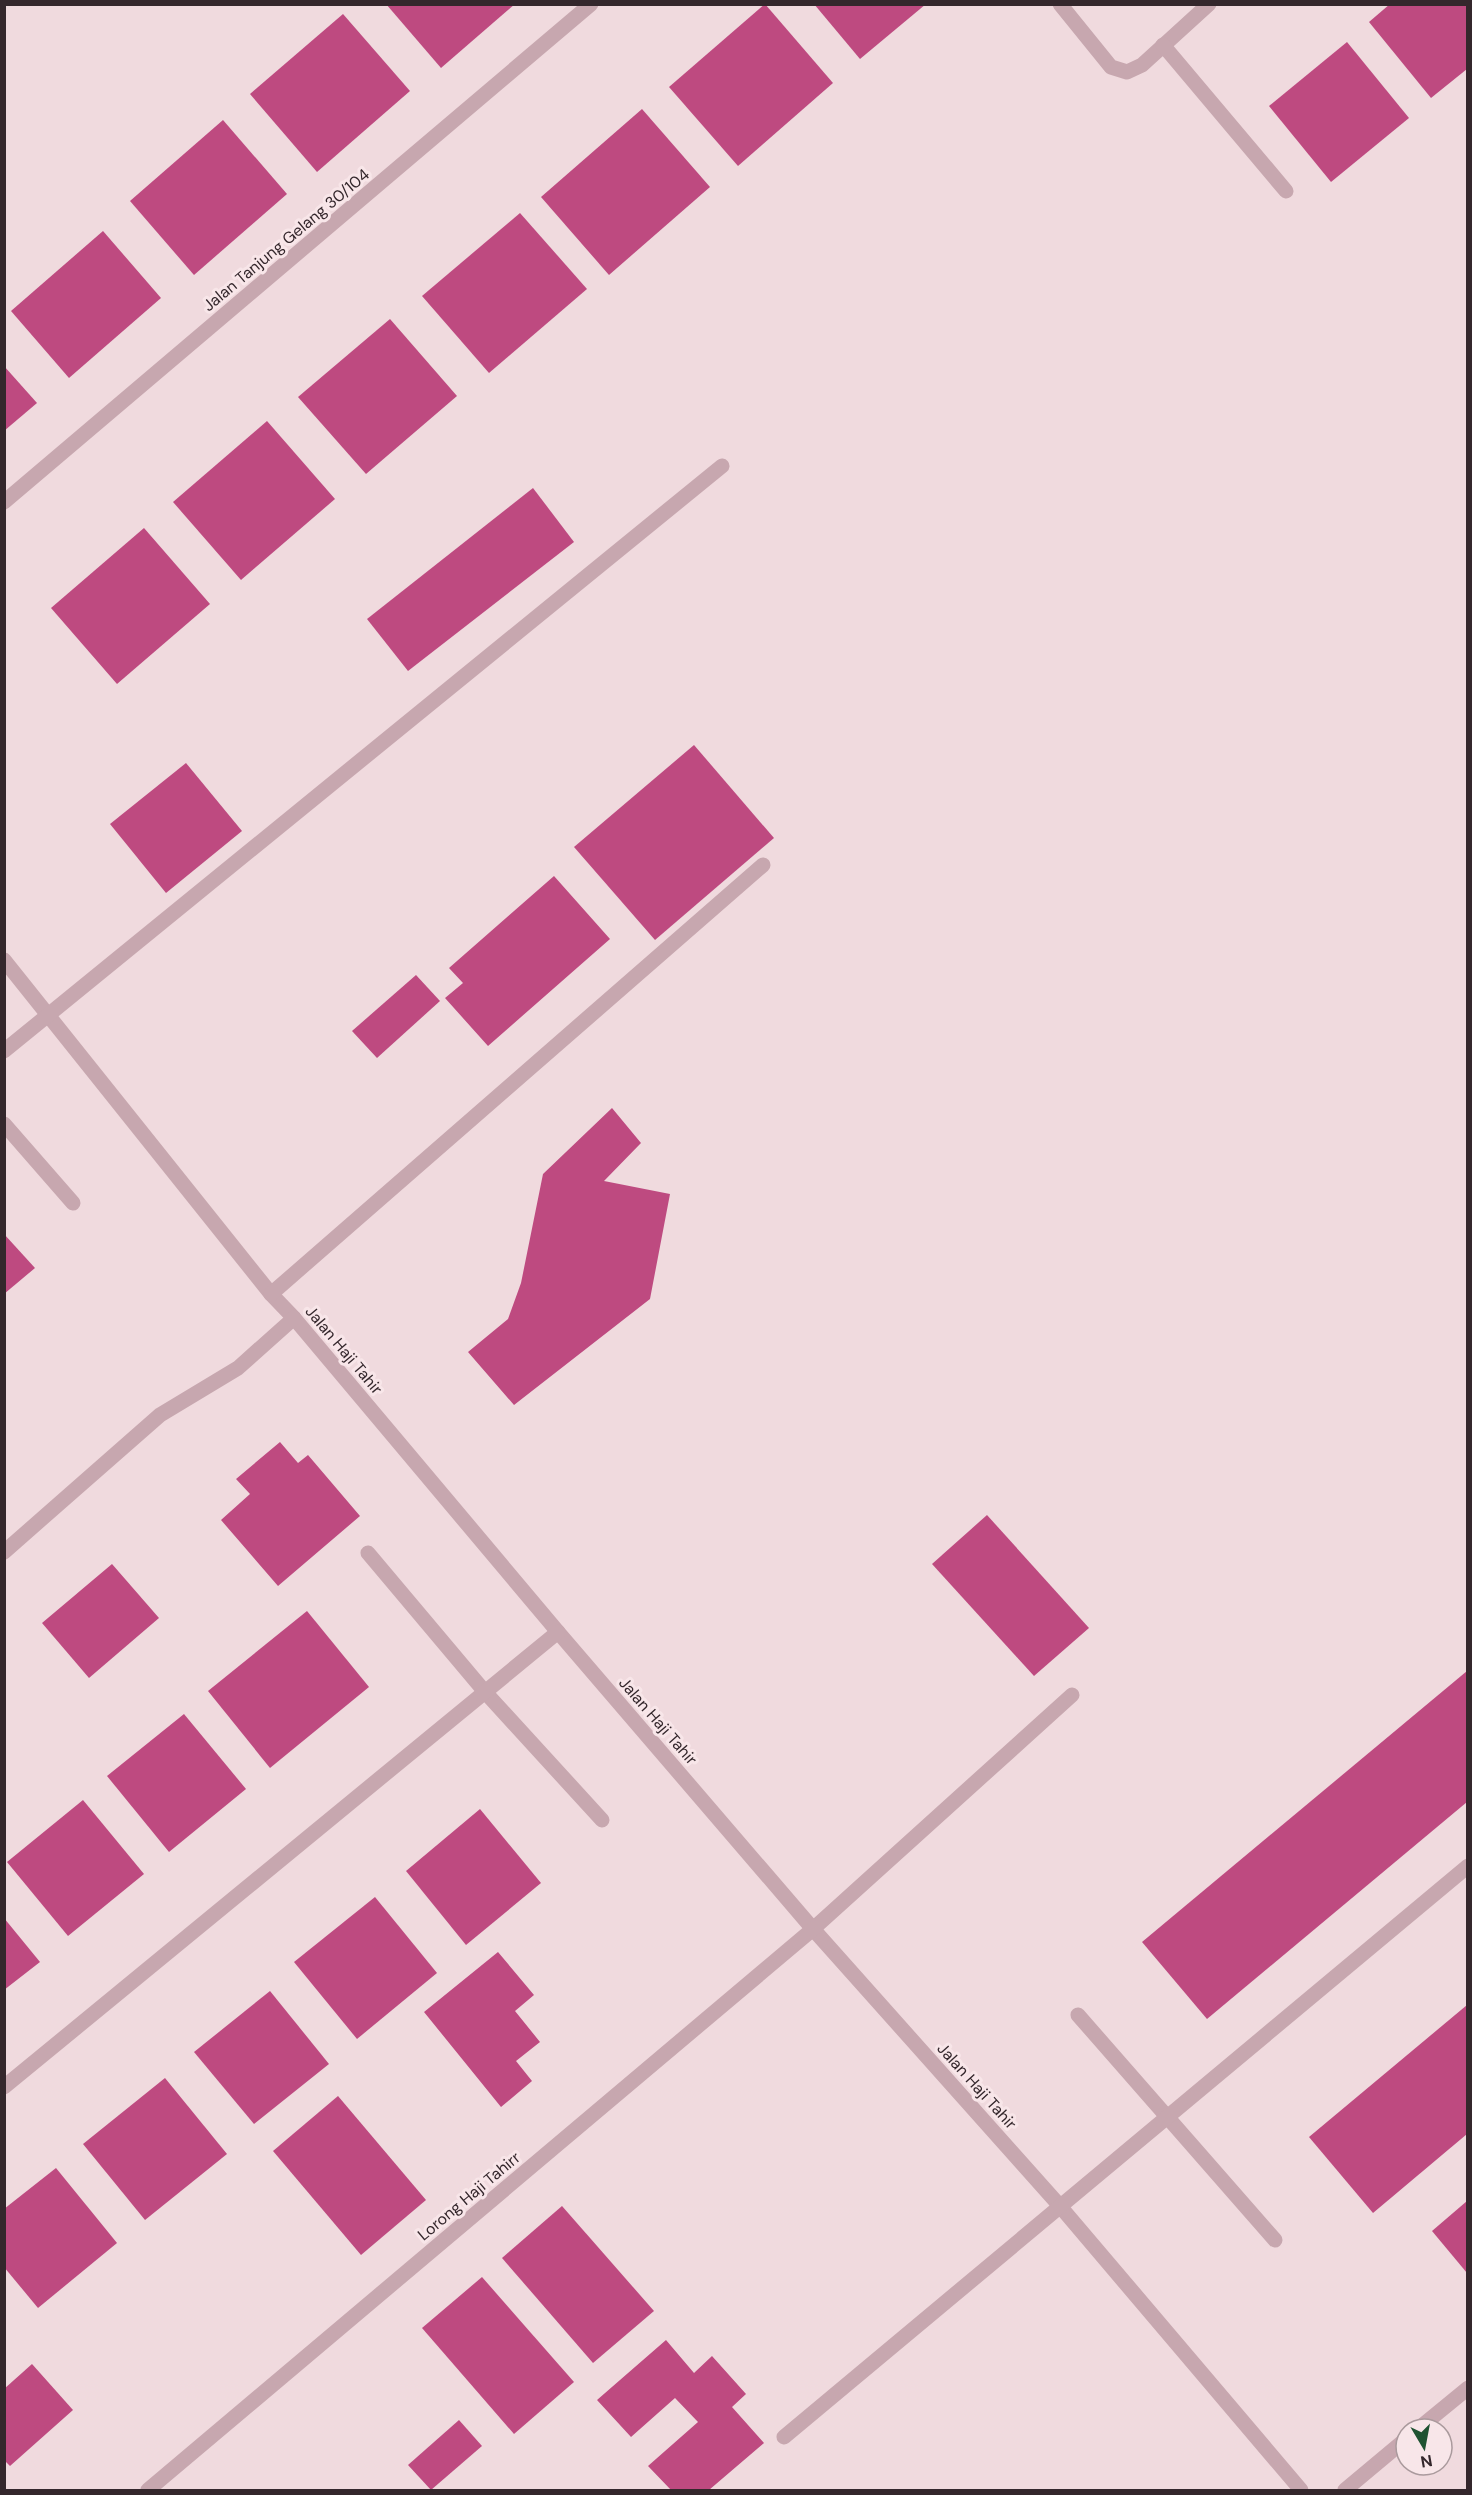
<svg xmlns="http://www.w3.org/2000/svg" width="1472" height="2495" font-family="'DM Sans',sans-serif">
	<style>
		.building { fill: #be4a80 }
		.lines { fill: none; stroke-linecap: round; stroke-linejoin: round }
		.minor { stroke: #c7a7af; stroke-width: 15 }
		.labels { text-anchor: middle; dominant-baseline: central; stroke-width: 6; stroke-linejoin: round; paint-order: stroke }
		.street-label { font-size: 16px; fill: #34272c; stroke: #f8e6e9 }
	</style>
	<rect width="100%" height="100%" fill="#f0dade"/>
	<g class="building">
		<path d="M 386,4 L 515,4 L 441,68 Z"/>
		<path d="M 765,4 L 833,83 L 738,166 L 669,87 Z"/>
		<path d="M 814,4 L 926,4 L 860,59 Z"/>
		<path d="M 1390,4 L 1467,4 L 1467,69 L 1431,98 L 1369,22 Z"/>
		<path d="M 343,14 L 410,91 L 317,172 L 250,94 Z"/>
		<path d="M 1347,42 L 1409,118 L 1331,182 L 1269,106 Z"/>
		<path d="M 642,109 L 710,187 L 609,275 L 541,197 Z"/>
		<path d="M 223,120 L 287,194 L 194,275 L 130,201 Z"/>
		<path d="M 520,213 L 587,289 L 489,373 L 422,296 Z"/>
		<path d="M 103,231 L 161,298 L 69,378 L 11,311 Z"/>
		<path d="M 390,319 L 457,396 L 366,474 L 298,397 Z"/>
		<path d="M 4,366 L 37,403 L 4,431 Z"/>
		<path d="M 267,421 L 335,499 L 241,580 L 173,502 Z"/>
		<path d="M 533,488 L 574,542 L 408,671 L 367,619 Z"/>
		<path d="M 144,528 L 210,604 L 117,684 L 51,608 Z"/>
		<path d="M 694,745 L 774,838 L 655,940 L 574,847 Z"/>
		<path d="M 186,763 L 242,831 L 166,893 L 110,824 Z"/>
		<path d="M 554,876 L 610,939 L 488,1046 L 445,998 L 463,983 L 449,968 Z"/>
		<path d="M 416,975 L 440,1001 L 377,1058 L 352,1031 Z"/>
		<path d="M 612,1108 L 641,1143 L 604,1181 L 670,1194 L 650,1299 L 514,1405 L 468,1352 L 508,1319 L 521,1283 L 543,1174 Z"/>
		<path d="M 4,1234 L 35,1268 L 4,1294 Z"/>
		<path d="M 280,1442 L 298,1463 L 308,1455 L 360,1516 L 278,1586 L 221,1520 L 250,1494 L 236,1479 Z"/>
		<path d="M 987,1515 L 1089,1628 L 1034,1676 L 932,1564 Z"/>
		<path d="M 112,1564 L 159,1618 L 89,1678 L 42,1623 Z"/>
		<path d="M 307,1611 L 369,1687 L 270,1768 L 208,1691 Z"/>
		<path d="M 1467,1671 L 1467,1802 L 1207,2019 L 1142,1942 Z"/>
		<path d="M 184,1714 L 246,1789 L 169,1852 L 107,1776 Z"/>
		<path d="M 83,1800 L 144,1874 L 68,1936 L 7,1862 Z"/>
		<path d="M 480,1809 L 541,1883 L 466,1945 L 406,1871 Z"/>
		<path d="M 375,1897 L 437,1973 L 357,2039 L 294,1962 Z"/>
		<path d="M 4,1918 L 40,1962 L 4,1990 Z"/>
		<path d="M 498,1952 L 534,1995 L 515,2011 L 540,2042 L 516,2061 L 532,2081 L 501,2107 L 424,2012 Z"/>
		<path d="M 270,1991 L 329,2064 L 254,2124 L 194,2052 Z"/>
		<path d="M 1467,2005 L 1467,2134 L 1373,2213 L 1309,2137 Z"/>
		<path d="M 165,2078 L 227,2154 L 145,2220 L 83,2144 Z"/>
		<path d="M 338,2096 L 426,2200 L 361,2255 L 273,2151 Z"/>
		<path d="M 56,2168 L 117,2243 L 38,2308 L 4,2267 L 4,2209 Z"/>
		<path d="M 1467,2201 L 1467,2273 L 1432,2231 Z"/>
		<path d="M 562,2206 L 654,2311 L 593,2363 L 502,2258 Z"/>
		<path d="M 482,2277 L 574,2382 L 514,2434 L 422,2328 Z"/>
		<path d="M 666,2340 L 694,2373 L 712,2356 L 746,2394 L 732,2407 L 764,2443 L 709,2490 L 671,2490 L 648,2466 L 698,2422 L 675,2398 L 631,2437 L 597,2400 Z"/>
		<path d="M 32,2364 L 73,2410 L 10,2466 L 4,2460 L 4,2389 Z"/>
		<path d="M 459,2420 L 482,2446 L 431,2490 L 408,2465 Z"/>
	</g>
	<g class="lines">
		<g class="minor">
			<path d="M 1060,4 L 1111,67 L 1127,72 L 1142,65 L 1209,4"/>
			<path d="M 1163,45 L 1286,191"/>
			<path d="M 4,502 L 591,4"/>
			<path d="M 4,960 L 271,1294 L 294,1318 L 558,1632 L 813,1929 L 1059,2205 L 1301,2490"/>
			<path d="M 4,1051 L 722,466"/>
			<path d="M 4,1124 L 73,1203"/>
			<path d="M 271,1294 L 763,865"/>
			<path d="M 4,1552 L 160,1415 L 238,1368 L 294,1318"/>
			<path d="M 368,1553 L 485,1692 L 602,1820"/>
			<path d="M 1078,2015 L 1275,2240"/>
			<path d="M 4,2087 L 558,1632"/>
			<path d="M 1418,2429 L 1468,2388"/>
			<path d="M 784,2437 L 1468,1866"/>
			<path d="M 148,2490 L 813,1929 L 1072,1695"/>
			<path d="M 1345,2490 L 1406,2439"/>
		</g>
	</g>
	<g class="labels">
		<g class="street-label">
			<text transform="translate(286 240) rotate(-40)">Jalan Tanjung Gelang 30/104</text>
			<text transform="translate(344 1350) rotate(50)">Jalan Haji Tahir</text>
			<text transform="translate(658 1721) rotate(49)">Jalan Haji Tahir</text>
			<text transform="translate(977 2086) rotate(48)">Jalan Haji Tahir</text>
			<text transform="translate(469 2196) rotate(-40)">Lorong Haji Tahirr</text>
		</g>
	</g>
	<rect width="1472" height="2495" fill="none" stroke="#34272c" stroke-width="12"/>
	<g transform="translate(1424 2447) rotate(170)"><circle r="28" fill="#f8e6e9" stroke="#aa9a9d" stroke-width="1.5"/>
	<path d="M0-4.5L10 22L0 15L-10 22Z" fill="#1f5231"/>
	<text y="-9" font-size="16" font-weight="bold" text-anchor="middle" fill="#34272c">N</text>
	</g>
</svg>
